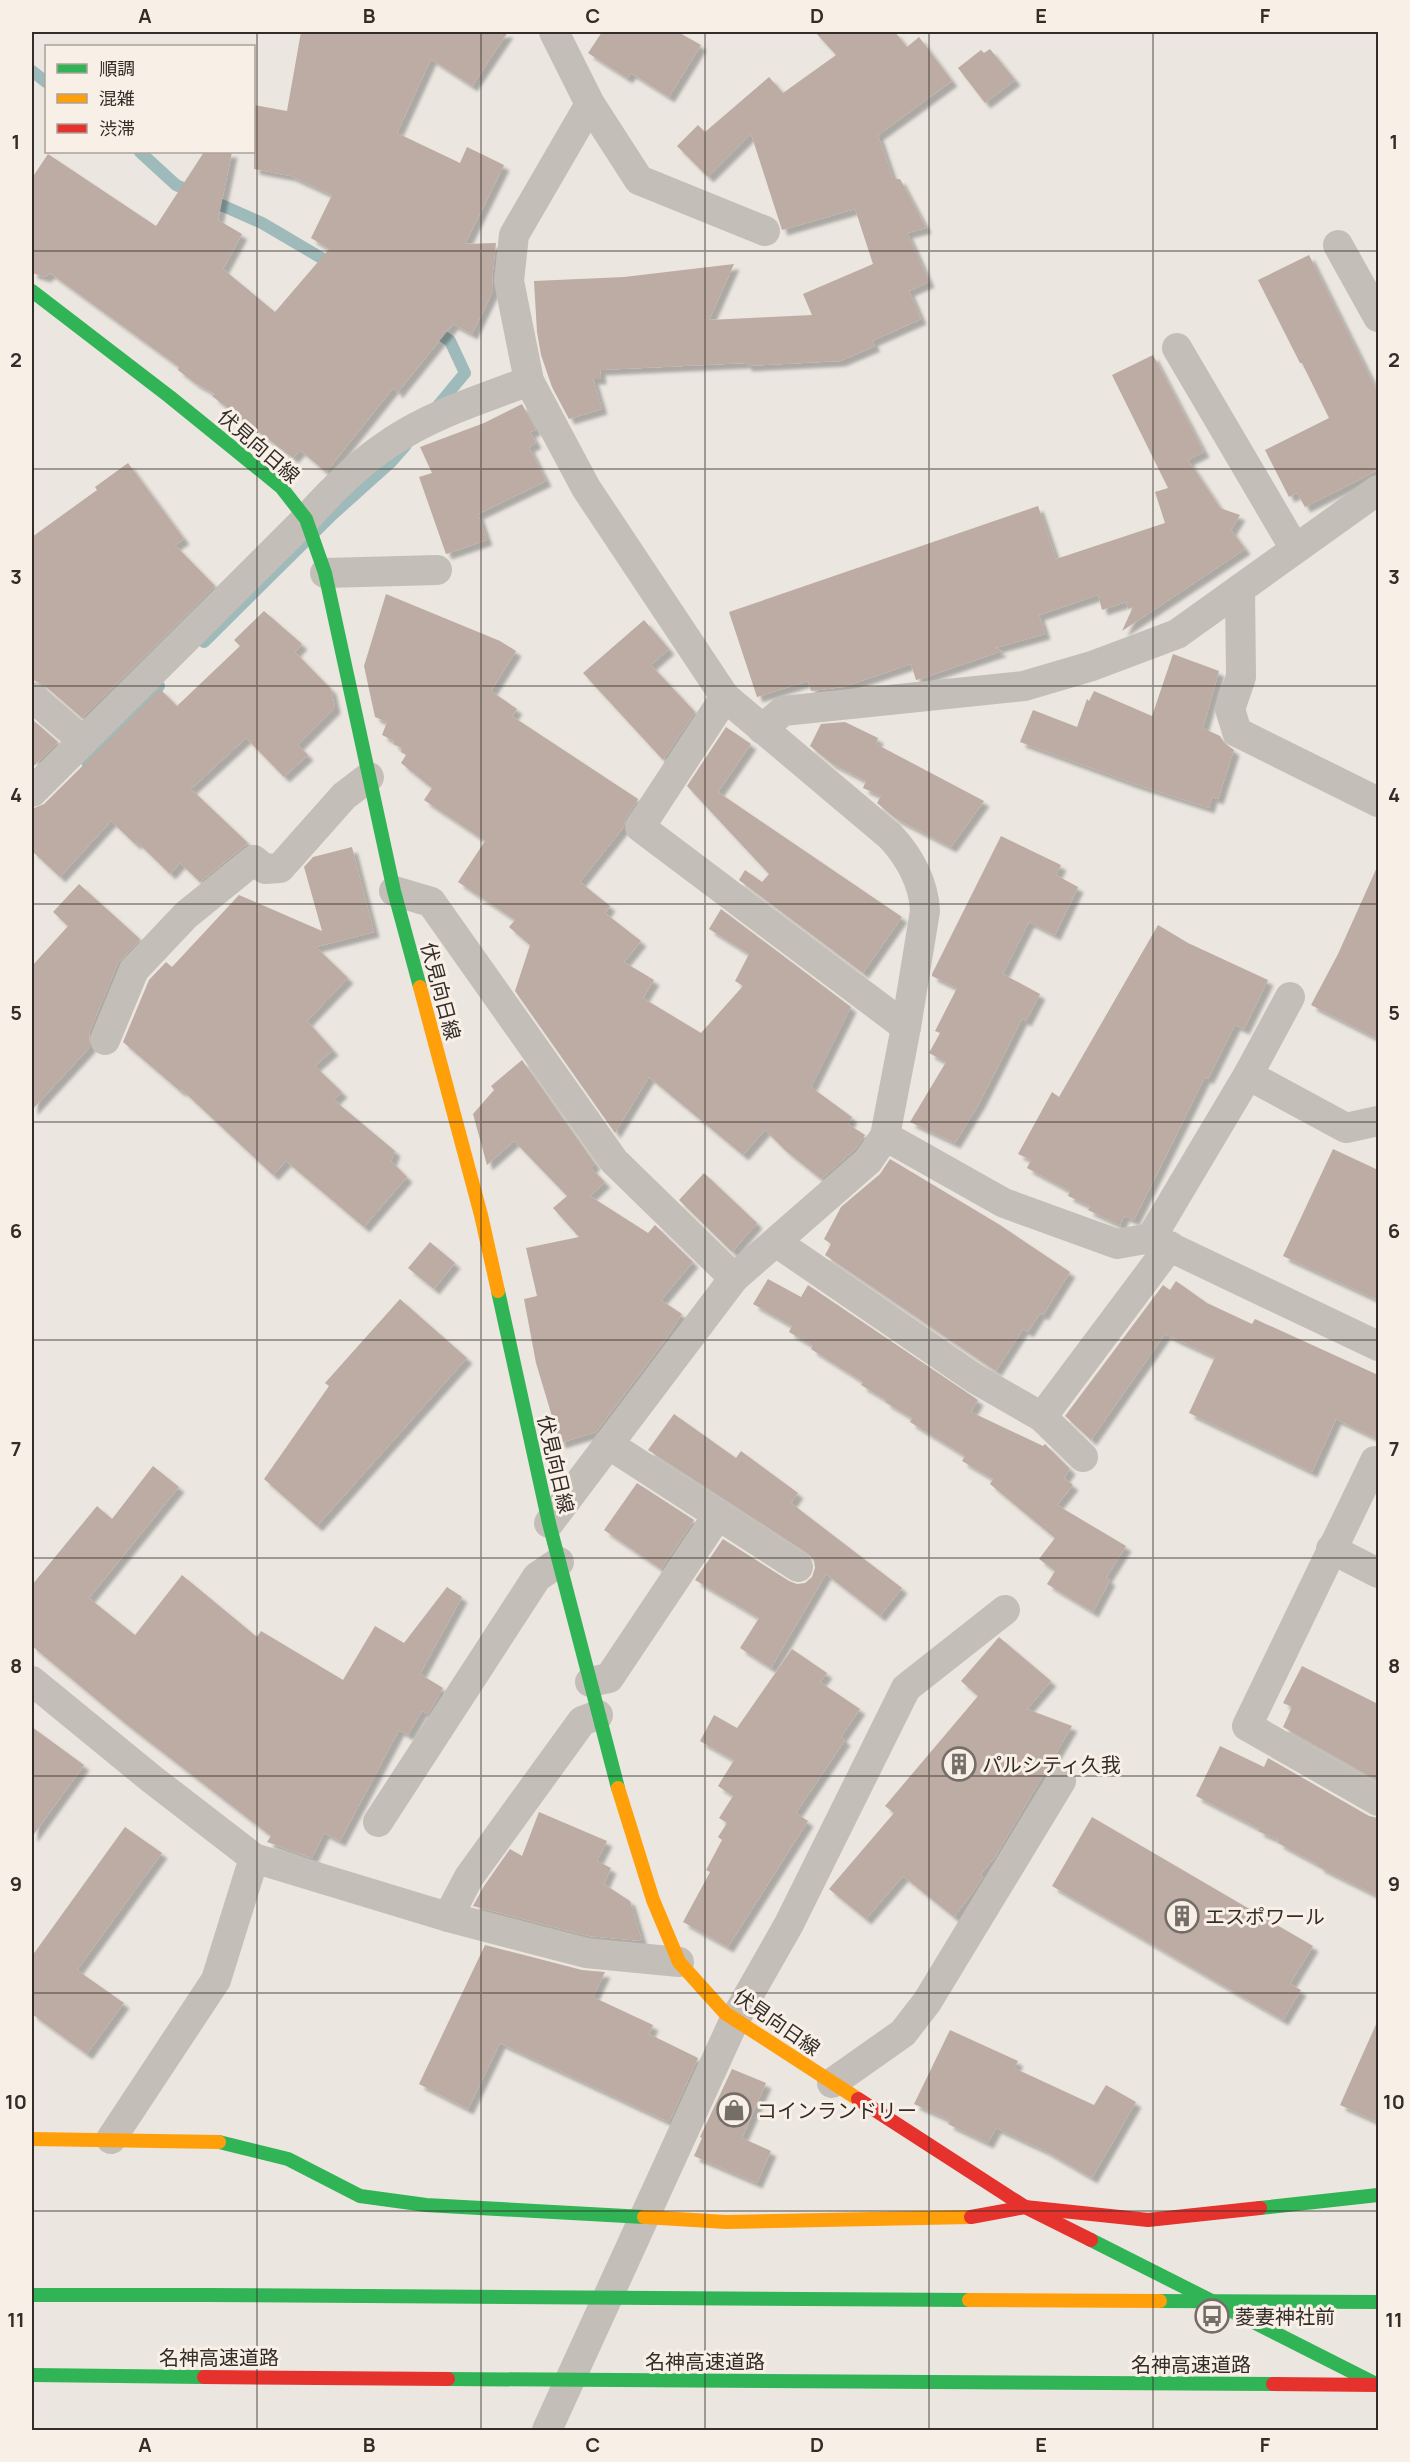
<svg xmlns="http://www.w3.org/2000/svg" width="1410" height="2462" font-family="Manrope,'Noto Sans JP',sans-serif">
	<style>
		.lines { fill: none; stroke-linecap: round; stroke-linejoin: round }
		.stream { stroke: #9ebaba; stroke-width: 12 }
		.building { fill: #bdaca3; filter: url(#shadow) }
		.street { stroke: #c4beb9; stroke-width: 30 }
		.fast { stroke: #30b455; stroke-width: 14 }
		.slow { stroke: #ff9f0a; stroke-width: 14 }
		.jam { stroke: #e5322d; stroke-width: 14 }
		.fast-bridge { stroke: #30b455; stroke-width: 14 }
		.slow-bridge { stroke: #ff9f0a; stroke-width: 14 }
		.jam-bridge { stroke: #e5322d; stroke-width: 14 }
		.grid { fill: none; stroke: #342c28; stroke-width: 1.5; stroke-opacity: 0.55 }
		.labels { text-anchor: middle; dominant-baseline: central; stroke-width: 6; stroke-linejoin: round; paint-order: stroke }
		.street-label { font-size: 20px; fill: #342c28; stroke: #f8f0e7 }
		.poi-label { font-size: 20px; fill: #342c28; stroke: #f8f0e7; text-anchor: start }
		.neatline { fill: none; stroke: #342c28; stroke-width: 2 }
		.grid-label { font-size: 20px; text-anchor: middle; font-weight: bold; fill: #342c28 }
	</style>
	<defs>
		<filter id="shadow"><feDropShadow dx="5.5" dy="5.5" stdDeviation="1.5" flood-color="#0004"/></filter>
	</defs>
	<rect width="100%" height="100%" fill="#ebe6e0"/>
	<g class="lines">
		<g class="stream">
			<path d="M 32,71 L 46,82"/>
			<path d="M 140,152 L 176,185 L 262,223 L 335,266"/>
			<path d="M 430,327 L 450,341 L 465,373 L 436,408"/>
			<path d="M 204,642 L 332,515 L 391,462 L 406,445"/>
			<path d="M 87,762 L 159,686"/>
		</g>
	</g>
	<g class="building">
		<path d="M 301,32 L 508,32 L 472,86 L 431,59 L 397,133 L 460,163 L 467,147 L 504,165 L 465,244 L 496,243 L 492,279 L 493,291 L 472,334 L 453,324 L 397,393 L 394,387 L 326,472 L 300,450 L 293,458 L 212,396 L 215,394 L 195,383 L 178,370 L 179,367 L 50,273 L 45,277 L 32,273 L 32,178 L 48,154 L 156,226 L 204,152 L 232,152 L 218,220 L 242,234 L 223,269 L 275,312 L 329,249 L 311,238 L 332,195 L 291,176 L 254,169 L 254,105 L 287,111 Z"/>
		<path d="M 602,32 L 678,32 L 701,45 L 669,97 L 631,73 L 627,78 L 588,53 Z"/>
		<path d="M 815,32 L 895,32 L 907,47 L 919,37 L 952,81 L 878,135 L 893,179 L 900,179 L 926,228 L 907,233 L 929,282 L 909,291 L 921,319 L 872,341 L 875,346 L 840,361 L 746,366 L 746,363 L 600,370 L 601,379 L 593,379 L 602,409 L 569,419 L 552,387 L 541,355 L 537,332 L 534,281 L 624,277 L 734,264 L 709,320 L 812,315 L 803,294 L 873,264 L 855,209 L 782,230 L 751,134 L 708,177 L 677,146 L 698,125 L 705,132 L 769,77 L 783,93 L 836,55 Z"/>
		<path d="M 990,49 L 1015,80 L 985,103 L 958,68 L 981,50 L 984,53 Z"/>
		<path d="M 1309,255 L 1378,393 L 1378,470 L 1305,507 L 1297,493 L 1289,497 L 1265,450 L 1329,418 L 1302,363 L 1300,363 L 1258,280 Z"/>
		<path d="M 1153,355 L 1204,452 L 1188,460 L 1220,508 L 1240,515 L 1231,530 L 1245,549 L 1122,631 L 1133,607 L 1128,609 L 1126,602 L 1102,610 L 1098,595 L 1039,615 L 1045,634 L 995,648 L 1002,651 L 920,679 L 916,680 L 911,664 L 843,687 L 811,691 L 808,681 L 757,697 L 729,612 L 1038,506 L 1056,559 L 1165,523 L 1155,492 L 1168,488 L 1112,375 Z"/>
		<path d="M 522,404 L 536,430 L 530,432 L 536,443 L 529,447 L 546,481 L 478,514 L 487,540 L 446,554 L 419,477 L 432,473 L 420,447 L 484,423 Z"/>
		<path d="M 128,463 L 184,539 L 175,545 L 215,586 L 82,718 L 43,684 L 32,680 L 32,537 L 97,490 L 95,487 Z"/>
		<path d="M 386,594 L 500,641 L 516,651 L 491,691 L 517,709 L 512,716 L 638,799 L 626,818 L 623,828 L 580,882 L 610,906 L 605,913 L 641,941 L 624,962 L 654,980 L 643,998 L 701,1033 L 743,986 L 735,981 L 749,954 L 709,929 L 721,909 L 851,1007 L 811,1087 L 852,1117 L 848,1124 L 865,1135 L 855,1149 L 821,1179 L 786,1151 L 765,1130 L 743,1155 L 649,1077 L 615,1133 L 515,991 L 530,945 L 509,927 L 515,920 L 458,882 L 485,841 L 424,800 L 432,788 L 401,763 L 406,755 L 401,752 L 402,748 L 393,744 L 394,741 L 382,735 L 387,722 L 375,717 L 364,666 Z"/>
		<path d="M 264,611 L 302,644 L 295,652 L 331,689 L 335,708 L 298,745 L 308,755 L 284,777 L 246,738 L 191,789 L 248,843 L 200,882 L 180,863 L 170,874 L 137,842 L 135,844 L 111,821 L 60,877 L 32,851 L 32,809 L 44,804 L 160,689 L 177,706 L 240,646 L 234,640 Z"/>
		<path d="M 644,620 L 669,649 L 651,665 L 695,712 L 663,760 L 583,673 Z"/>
		<path d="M 1173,654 L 1219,671 L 1203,728 L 1220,736 L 1224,743 L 1234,750 L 1218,799 L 1212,797 L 1209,808 L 1135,784 L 1020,742 L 1033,710 L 1077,727 L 1087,699 L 1089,701 L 1094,691 L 1152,716 Z"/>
		<path d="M 32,719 L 58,742 L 32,768 Z"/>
		<path d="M 845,722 L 878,738 L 876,744 L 984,801 L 951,847 L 895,818 L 877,803 L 881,796 L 863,788 L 866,781 L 831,763 L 810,746 L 821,724 Z"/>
		<path d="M 726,727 L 751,744 L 718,792 L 902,917 L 863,973 L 739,880 L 745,870 L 762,882 L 769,874 L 687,786 Z"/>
		<path d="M 1001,836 L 1061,865 L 1056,875 L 1078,887 L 1055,935 L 1029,922 L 1003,974 L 1040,994 L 1026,1021 L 1022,1019 L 980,1102 L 955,1143 L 910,1122 L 946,1062 L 929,1053 L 940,1033 L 935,1031 L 957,988 L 932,976 L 932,974 Z"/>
		<path d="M 352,847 L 374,932 L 316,947 L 348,978 L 307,1021 L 333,1050 L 315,1066 L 342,1092 L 334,1100 L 395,1151 L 391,1161 L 407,1177 L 364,1227 L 286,1161 L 273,1175 L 182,1090 L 180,1091 L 123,1042 L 149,980 L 166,962 L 172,967 L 239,895 L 322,931 L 304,867 L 313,857 Z"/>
		<path d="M 1378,865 L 1378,1039 L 1311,1005 L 1338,954 Z"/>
		<path d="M 79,884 L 140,939 L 118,963 L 89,1033 L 90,1047 L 32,1110 L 32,966 L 68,926 L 53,912 Z"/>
		<path d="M 1158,925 L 1188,943 L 1268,980 L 1244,1029 L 1235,1025 L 1208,1079 L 1205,1077 L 1134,1220 L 1124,1216 L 1120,1225 L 1088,1210 L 1090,1206 L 1068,1196 L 1070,1191 L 1027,1168 L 1031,1160 L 1018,1154 L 1052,1092 L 1059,1097 Z"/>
		<path d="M 522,1060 L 595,1164 L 591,1168 L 605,1182 L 590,1196 L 648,1233 L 655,1225 L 693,1262 L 661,1300 L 682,1314 L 665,1340 L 596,1432 L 560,1443 L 536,1363 L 524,1299 L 537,1296 L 526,1248 L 579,1237 L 553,1208 L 567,1196 L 514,1141 L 487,1165 L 473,1114 L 494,1090 L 491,1086 Z"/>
		<path d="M 1333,1149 L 1378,1170 L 1378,1300 L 1283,1256 Z"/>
		<path d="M 890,1159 L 1000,1225 L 1070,1272 L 1043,1315 L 1040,1313 L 1028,1332 L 1023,1329 L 996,1371 L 825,1255 L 831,1244 L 824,1239 L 841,1207 L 880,1174 Z"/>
		<path d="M 704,1173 L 757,1223 L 732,1252 L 679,1200 Z"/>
		<path d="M 430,1242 L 455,1263 L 434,1289 L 408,1268 Z"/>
		<path d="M 768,1279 L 801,1297 L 808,1285 L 978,1400 L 971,1412 L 1043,1446 L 1045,1444 L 1070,1469 L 1064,1478 L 1073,1485 L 1057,1505 L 1126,1546 L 1106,1578 L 1110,1580 L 1093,1612 L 1047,1584 L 1055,1571 L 1039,1559 L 1055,1538 L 990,1484 L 993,1479 L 962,1461 L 965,1456 L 910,1422 L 912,1418 L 885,1402 L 886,1400 L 861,1385 L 863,1382 L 811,1349 L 813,1346 L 789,1332 L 792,1326 L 753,1304 Z"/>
		<path d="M 1176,1281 L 1207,1303 L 1252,1324 L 1255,1319 L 1378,1375 L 1378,1439 L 1336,1419 L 1312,1472 L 1189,1413 L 1215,1357 L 1165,1334 L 1091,1440 L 1065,1416 L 1163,1285 L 1170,1290 Z"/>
		<path d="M 400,1299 L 467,1358 L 317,1526 L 264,1479 L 329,1386 L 325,1383 Z"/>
		<path d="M 674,1414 L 736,1458 L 741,1451 L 798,1493 L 791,1503 L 902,1588 L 880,1616 L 826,1574 L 771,1668 L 740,1648 L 759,1618 L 695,1580 L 723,1539 L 789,1581 L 797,1584 L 805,1583 L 812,1577 L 815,1568 L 814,1560 L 807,1553 L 648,1450 Z"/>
		<path d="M 153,1466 L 179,1487 L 89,1598 L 135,1635 L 182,1575 L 257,1637 L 261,1631 L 343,1680 L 375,1626 L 404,1643 L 447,1587 L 462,1597 L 420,1674 L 443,1688 L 431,1709 L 428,1714 L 422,1711 L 408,1735 L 399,1730 L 340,1841 L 324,1833 L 312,1858 L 267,1842 L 271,1836 L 125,1723 L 32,1646 L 32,1585 L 97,1506 L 112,1519 Z"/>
		<path d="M 637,1483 L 694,1520 L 661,1569 L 604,1530 Z"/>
		<path d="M 999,1637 L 1051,1681 L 1027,1709 L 1072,1726 L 995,1857 L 980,1875 L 983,1877 L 973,1892 L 954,1917 L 903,1876 L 866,1919 L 829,1889 L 894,1813 L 885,1806 L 978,1696 L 961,1681 Z"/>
		<path d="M 792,1649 L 827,1673 L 820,1682 L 860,1709 L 841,1737 L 845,1740 L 796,1813 L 808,1821 L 728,1947 L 683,1922 L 710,1872 L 706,1870 L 722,1840 L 718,1837 L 727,1823 L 719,1818 L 733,1796 L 718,1786 L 734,1760 L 700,1741 L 714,1715 L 737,1728 Z"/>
		<path d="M 1302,1666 L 1378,1704 L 1378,1781 L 1283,1727 L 1292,1707 L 1283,1703 Z"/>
		<path d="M 32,1727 L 84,1765 L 32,1837 Z"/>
		<path d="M 1220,1746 L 1264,1767 L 1268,1758 L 1369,1816 L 1378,1818 L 1378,1896 L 1319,1867 L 1319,1865 L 1278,1843 L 1279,1840 L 1258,1831 L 1260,1829 L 1196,1796 Z"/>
		<path d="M 539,1812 L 607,1841 L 597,1861 L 611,1868 L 604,1884 L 630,1901 L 642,1941 L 589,1936 L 473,1906 L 484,1886 L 510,1849 L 522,1856 Z"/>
		<path d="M 1092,1817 L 1313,1946 L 1290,1984 L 1301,1990 L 1283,2020 L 1052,1886 Z"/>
		<path d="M 125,1827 L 162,1853 L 77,1970 L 124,2003 L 87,2054 L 32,2014 L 32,1956 Z"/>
		<path d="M 485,1945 L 582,1970 L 605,1972 L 593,1997 L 653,2025 L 649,2034 L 698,2058 L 669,2122 L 500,2043 L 468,2109 L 419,2084 Z"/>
		<path d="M 1378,2020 L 1378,2122 L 1340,2105 Z"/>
		<path d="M 950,2030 L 1018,2061 L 1014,2068 L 1094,2105 L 1106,2085 L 1136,2102 L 1092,2178 L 1044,2150 L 996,2128 L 988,2143 L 948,2124 L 950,2120 L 914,2104 Z"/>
		<path d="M 732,2069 L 766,2083 L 742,2138 L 771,2151 L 757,2183 L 694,2156 L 702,2138 L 700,2137 Z"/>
	</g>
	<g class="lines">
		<g class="street">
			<path d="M 590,104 L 639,180 L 765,231"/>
			<path d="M 1338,245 L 1378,317"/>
			<path d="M 1177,348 L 1295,549"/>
			<path d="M 325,573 L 437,570"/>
			<path d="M 1240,589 L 1241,677 L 1230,709 L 1237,732 L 1378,802"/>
			<path d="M 32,697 L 83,741"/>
			<path d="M 725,697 L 640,827 L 906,1027"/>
			<path d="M 762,729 L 783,711 L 1024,686 L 1092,666 L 1177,634 L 1378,490"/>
			<path d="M 32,792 L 306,519 C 330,492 360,462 391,442 C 432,414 482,399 529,381"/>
			<path d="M 394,891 L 431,902 L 614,1161 L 734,1278"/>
			<path d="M 105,1040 L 134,970 L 186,915 L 254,860 L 265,869 L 280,868 L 344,796 L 369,777"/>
			<path d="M 1248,1075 L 1290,997"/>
			<path d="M 885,1136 L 1004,1203 L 1117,1244 L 1151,1238 L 1378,1346"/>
			<path d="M 1151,1238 L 1248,1075 L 1346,1128 L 1378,1121"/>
			<path d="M 776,1242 L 974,1378 L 1042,1417 L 1170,1246"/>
			<path d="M 1042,1417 L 1083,1457"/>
			<path d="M 608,1444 L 798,1567"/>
			<path d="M 1375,1461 L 1247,1726 L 1378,1801"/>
			<path d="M 549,1523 L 734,1278 L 868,1161 L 885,1136 L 906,1027 L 925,911 C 924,883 909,856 890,836 L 725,697 L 586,488 L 529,381 L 509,281 L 514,235 L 590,104 L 554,32"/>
			<path d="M 1331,1549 L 1378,1573"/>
			<path d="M 32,1681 L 153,1780 L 254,1858 L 448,1917 L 586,1953 L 679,1962"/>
			<path d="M 590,1682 L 609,1678 L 718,1515"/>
			<path d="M 378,1822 L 537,1577 L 559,1562"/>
			<path d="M 448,1917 L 469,1877 L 582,1721 L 598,1715"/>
			<path d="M 832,2083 L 903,2033 L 927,2002 L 1061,1781"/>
			<path d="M 111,2139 L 216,1980 L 254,1858"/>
			<path d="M 547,2430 L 735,2019 L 789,1924 L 906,1688 L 1005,1610"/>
		</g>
		<g class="fast">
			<path d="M 32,291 L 170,397 L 281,487 L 306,519 L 325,573 L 394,891 L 420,987"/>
			<path d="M 498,1291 L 549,1523 L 618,1788"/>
			<path d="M 219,2142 L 288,2159 L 360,2196 L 426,2205 L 644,2217"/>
			<path d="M 1260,2208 L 1378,2195"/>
			<path d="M 1091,2240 L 1378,2385"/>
			<path d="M 32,2295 L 206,2295"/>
			<path d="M 32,2375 L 204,2377"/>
		</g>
		<g class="slow">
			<path d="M 420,987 L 481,1215 L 498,1291"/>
			<path d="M 618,1788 L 653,1900 L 679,1962 L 725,2013 L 858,2099"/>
			<path d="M 32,2139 L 219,2142"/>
			<path d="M 644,2217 L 726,2222 L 971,2217"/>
		</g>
		<g class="jam">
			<path d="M 858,2099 L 1025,2207 L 1091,2240"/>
			<path d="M 971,2217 L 1025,2207 L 1148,2220 L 1260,2208"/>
		</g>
		<g class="fast-bridge">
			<path d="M 206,2295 L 969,2300"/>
			<path d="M 1160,2301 L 1378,2302"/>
			<path d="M 448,2379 L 1273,2384"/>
		</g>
		<path class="slow-bridge" d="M 969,2300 L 1160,2301"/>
		<g class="jam-bridge">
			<path d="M 204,2377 L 448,2379"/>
			<path d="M 1273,2384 L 1378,2385"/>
		</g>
	</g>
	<path class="grid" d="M 257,32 L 257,2430M 481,32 L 481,2430M 705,32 L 705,2430M 929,32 L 929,2430M 1153,32 L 1153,2430M 32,251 L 1378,251M 32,469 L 1378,469M 32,686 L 1378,686M 32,904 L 1378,904M 32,1122 L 1378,1122M 32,1340 L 1378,1340M 32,1558 L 1378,1558M 32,1776 L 1378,1776M 32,1993 L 1378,1993M 32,2211 L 1378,2211"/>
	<defs>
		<symbol id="building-ring" viewBox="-11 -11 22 22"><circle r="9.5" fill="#f8f0e7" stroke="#746d68" stroke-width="1.5"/><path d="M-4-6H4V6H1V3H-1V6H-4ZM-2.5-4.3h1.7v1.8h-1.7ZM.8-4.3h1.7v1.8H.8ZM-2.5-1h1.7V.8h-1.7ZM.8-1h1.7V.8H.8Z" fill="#746d68"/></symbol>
		<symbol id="shop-ring" viewBox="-11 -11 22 22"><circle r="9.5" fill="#f8f0e7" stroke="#746d68" stroke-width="1.5"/><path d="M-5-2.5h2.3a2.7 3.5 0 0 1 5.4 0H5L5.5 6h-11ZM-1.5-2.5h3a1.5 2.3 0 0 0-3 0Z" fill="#746d68"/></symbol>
		<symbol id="bus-ring" viewBox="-11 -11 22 22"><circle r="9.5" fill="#f8f0e7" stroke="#746d68" stroke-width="1.5"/><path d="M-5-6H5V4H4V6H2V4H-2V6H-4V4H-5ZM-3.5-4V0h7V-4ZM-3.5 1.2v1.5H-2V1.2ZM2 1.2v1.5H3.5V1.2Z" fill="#746d68"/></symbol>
	</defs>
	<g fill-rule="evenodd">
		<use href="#building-ring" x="940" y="1745" width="38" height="38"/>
		<use href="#building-ring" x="1163" y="1897" width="38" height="38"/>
		<use href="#shop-ring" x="715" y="2091" width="38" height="38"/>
		<use href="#bus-ring" x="1193" y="2297" width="38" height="38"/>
	</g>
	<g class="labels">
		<g class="street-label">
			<text transform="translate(259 446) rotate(41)">伏見向日線</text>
			<text transform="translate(441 991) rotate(75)">伏見向日線</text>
			<text transform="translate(556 1464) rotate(77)">伏見向日線</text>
			<text transform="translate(777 2022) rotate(35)">伏見向日線</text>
			<text x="219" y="2357">名神高速道路</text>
			<text x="705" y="2361">名神高速道路</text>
			<text x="1191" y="2364">名神高速道路</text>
		</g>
		<g class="poi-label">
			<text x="982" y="1764">パルシティ久我</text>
			<text x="1205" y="1916">エスポワール</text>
			<text x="757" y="2110">コインランドリー</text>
			<text x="1235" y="2316">菱妻神社前</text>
		</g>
	</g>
	<rect width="1410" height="2462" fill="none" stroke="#f8f0e7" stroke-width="66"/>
	<rect x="45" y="45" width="210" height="108" fill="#f8f0e7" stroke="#aaa29b" stroke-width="1.5"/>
	<rect x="57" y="64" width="30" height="9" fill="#30b455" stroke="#aaa29b" stroke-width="1.5"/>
	<text x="99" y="75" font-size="18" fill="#342c28">順調</text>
	<rect x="57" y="94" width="30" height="9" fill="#ff9f0a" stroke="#aaa29b" stroke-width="1.5"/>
	<text x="99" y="105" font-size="18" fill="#342c28">混雑</text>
	<rect x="57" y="124" width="30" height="9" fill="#e5322d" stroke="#aaa29b" stroke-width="1.5"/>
	<text x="99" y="135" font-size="18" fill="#342c28">渋滞</text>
	<rect x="33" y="33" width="1344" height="2396" class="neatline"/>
	<g class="grid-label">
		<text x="145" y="23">A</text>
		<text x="369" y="23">B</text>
		<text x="593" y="23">C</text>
		<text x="817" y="23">D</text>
		<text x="1041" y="23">E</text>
		<text x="1265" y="23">F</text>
		<text x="16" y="149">1</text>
		<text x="1394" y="149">1</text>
		<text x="16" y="367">2</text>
		<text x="1394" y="367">2</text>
		<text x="16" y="584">3</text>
		<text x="1394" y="584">3</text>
		<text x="16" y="802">4</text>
		<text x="1394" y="802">4</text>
		<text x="16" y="1020">5</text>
		<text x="1394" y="1020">5</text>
		<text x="16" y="1238">6</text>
		<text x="1394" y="1238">6</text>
		<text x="16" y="1456">7</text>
		<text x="1394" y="1456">7</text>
		<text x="16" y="1673">8</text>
		<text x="1394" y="1673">8</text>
		<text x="16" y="1891">9</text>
		<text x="1394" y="1891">9</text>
		<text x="16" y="2109">10</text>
		<text x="1394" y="2109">10</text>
		<text x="16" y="2327">11</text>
		<text x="1394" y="2327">11</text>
		<text x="145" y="2452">A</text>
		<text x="369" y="2452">B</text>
		<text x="593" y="2452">C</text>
		<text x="817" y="2452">D</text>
		<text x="1041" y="2452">E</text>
		<text x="1265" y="2452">F</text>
	</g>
</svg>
